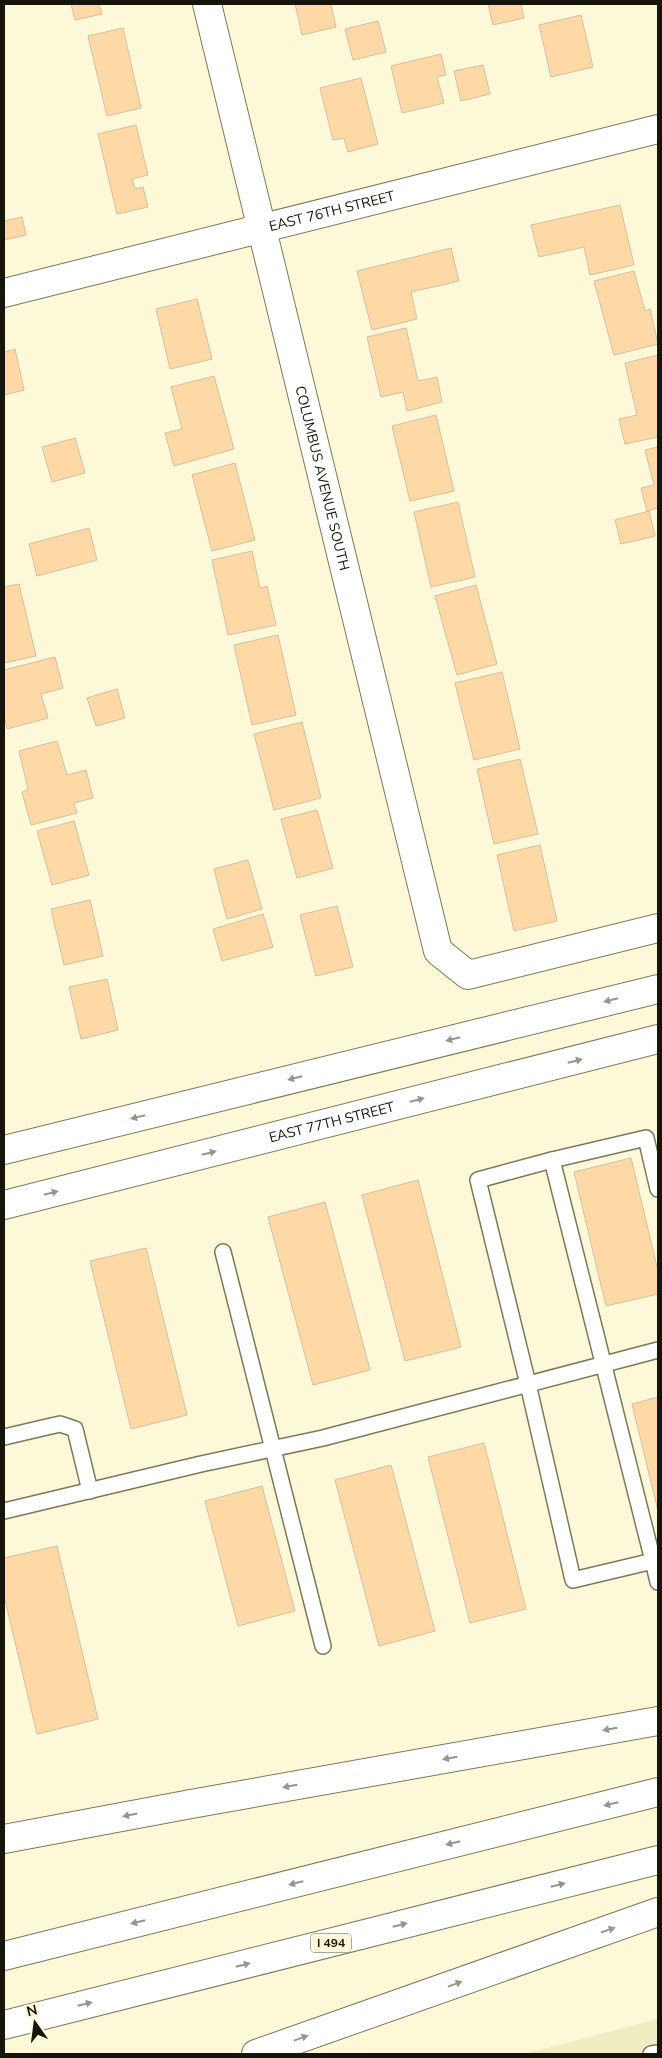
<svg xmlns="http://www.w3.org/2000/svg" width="662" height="2058" font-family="'Nunito Sans',sans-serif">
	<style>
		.built { fill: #f1edc3 }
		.building { fill: #fed8a5; stroke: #d4bfa3 }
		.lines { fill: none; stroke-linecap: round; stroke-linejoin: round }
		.lane-casing { stroke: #7c795b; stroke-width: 18 }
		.street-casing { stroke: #7c795b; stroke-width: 30 }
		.secondary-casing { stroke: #7c795b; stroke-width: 30 }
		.highway-casing { stroke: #7c795b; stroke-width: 30 }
		.lane { stroke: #fff; stroke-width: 15 }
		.street { stroke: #fff; stroke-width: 28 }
		.secondary { stroke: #fff; stroke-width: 28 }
		.highway { stroke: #fff; stroke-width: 28 }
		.oneway { fill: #969690 }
		.labels { text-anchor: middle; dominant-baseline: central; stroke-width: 4.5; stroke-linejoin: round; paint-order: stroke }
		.shield { fill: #fdf9d8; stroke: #5b5947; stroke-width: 1 }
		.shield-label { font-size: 12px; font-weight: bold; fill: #161509 }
		.street-label { font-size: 14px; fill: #161509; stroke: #fdf9d8 }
	</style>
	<rect width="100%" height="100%" fill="#fdf9d8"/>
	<path class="built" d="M 658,2019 L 658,2054 L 524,2054 Z"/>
	<g class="building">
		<path d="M 71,4 L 99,4 L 102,14 L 75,20 Z"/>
		<path d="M 295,4 L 331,4 L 336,27 L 302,35 Z"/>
		<path d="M 488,4 L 521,4 L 524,18 L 493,25 Z"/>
		<path d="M 581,15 L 593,67 L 551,77 L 539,25 Z"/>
		<path d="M 378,21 L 386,52 L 353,60 L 345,29 Z"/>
		<path d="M 123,28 L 141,108 L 107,116 L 88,36 Z"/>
		<path d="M 441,54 L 446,75 L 437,77 L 444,103 L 402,113 L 391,66 Z"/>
		<path d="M 483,65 L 490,94 L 461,101 L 454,71 Z"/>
		<path d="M 361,78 L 378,144 L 348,152 L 344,138 L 333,140 L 320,88 Z"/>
		<path d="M 136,125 L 148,175 L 132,179 L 135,189 L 143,187 L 148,207 L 117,214 L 98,134 Z"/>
		<path d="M 620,205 L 634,265 L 590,275 L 584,247 L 539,257 L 531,225 Z"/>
		<path d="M 22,217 L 26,235 L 4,240 L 4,221 Z"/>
		<path d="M 451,248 L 459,281 L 411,292 L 417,319 L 372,330 L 357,271 Z"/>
		<path d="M 634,271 L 645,311 L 650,309 L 658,344 L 614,355 L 594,281 Z"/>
		<path d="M 197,299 L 212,359 L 170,369 L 156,309 Z"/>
		<path d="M 406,328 L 418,381 L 437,377 L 442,402 L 407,411 L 403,392 L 381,397 L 367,337 Z"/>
		<path d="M 15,349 L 24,390 L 4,395 L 4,352 Z"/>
		<path d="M 658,355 L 658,437 L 625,444 L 619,419 L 637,415 L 625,363 Z"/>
		<path d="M 214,376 L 234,449 L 174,466 L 165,433 L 182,429 L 171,387 Z"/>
		<path d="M 436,415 L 454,491 L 410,501 L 392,426 Z"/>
		<path d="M 75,438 L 85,473 L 52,482 L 42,447 Z"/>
		<path d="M 658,447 L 658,508 L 647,511 L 641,488 L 654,485 L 645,450 Z"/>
		<path d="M 235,463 L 255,540 L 212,551 L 192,475 Z"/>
		<path d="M 458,502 L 475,577 L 431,587 L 414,512 Z"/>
		<path d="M 649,511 L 655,536 L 621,544 L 615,520 Z"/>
		<path d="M 89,528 L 97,560 L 37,576 L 29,544 Z"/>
		<path d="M 252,551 L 260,588 L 267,586 L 276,625 L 228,635 L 212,560 Z"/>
		<path d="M 19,584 L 36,656 L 4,663 L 4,587 Z"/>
		<path d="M 476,585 L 497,664 L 457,675 L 435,596 Z"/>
		<path d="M 278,635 L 296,715 L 252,725 L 234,645 Z"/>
		<path d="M 55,657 L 63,688 L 41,694 L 48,718 L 7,729 L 4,715 L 4,670 Z"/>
		<path d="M 502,672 L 520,749 L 474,760 L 455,683 Z"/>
		<path d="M 117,689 L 125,718 L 96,726 L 87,698 Z"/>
		<path d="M 302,722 L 321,798 L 274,810 L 254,734 Z"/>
		<path d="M 57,741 L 67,775 L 86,770 L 93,798 L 74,803 L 77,813 L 31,825 L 22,792 L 28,789 L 19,751 Z"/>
		<path d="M 520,759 L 538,834 L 494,844 L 477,769 Z"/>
		<path d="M 317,810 L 333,868 L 297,878 L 281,819 Z"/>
		<path d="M 74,821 L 89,875 L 52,885 L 37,831 Z"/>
		<path d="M 540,845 L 557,921 L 514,931 L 497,855 Z"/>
		<path d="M 248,860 L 262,909 L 227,919 L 214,869 Z"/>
		<path d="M 90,900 L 103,956 L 64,965 L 51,909 Z"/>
		<path d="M 337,906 L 353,967 L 316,976 L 300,915 Z"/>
		<path d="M 263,914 L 273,947 L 222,961 L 213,929 Z"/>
		<path d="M 107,979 L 118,1030 L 81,1039 L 69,987 Z"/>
		<path d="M 631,1158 L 658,1271 L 658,1294 L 606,1306 L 574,1172 Z"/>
		<path d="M 418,1180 L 461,1347 L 405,1361 L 362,1195 Z"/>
		<path d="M 325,1202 L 370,1370 L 313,1385 L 268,1217 Z"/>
		<path d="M 146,1248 L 187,1415 L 131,1429 L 90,1261 Z"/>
		<path d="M 658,1397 L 658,1511 L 632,1404 Z"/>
		<path d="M 484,1443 L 526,1609 L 470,1623 L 428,1457 Z"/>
		<path d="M 391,1465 L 435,1631 L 379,1646 L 335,1480 Z"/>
		<path d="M 262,1486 L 295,1611 L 238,1626 L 205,1501 Z"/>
		<path d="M 57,1546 L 98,1719 L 37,1734 L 4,1596 L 4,1558 Z"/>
	</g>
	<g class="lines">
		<defs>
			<g id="lane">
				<path d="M 552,1160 L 646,1138 L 658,1189"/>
				<path d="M 223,1252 L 323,1646"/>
				<path d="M 4,1437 L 60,1424 L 75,1429 L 90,1491"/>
				<path d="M 4,1511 L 201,1464 L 323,1438 L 658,1350"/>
				<path d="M 658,1560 L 653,1561 L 573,1580 L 528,1384 L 478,1180 L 552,1160 L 653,1561 L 658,1582"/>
				<path d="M 651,2054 L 658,2053"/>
			</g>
			<g id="street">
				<path id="s1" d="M 207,4 L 438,951 L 468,975 L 658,928"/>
			</g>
			<g id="secondary">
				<path id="s2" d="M 4,293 L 658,129"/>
				<path d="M 4,1150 L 658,989"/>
				<path id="s3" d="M 4,1205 L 658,1039"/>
			</g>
			<g id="highway">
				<path d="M 4,1839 L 191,1804 L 658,1721"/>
				<path d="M 4,1956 L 658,1792"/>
				<path d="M 4,2025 L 658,1860"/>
				<path d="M 256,2054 L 658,1912"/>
			</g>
		</defs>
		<use href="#lane" class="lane-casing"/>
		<use href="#street" class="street-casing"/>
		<use href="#secondary" class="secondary-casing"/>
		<use href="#highway" class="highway-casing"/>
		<use href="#lane" class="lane"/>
		<use href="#street" class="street"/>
		<use href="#secondary" class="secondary"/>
		<use href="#highway" class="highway"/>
	</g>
	<defs><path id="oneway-solid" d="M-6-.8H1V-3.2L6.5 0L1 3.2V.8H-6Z" transform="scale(1.25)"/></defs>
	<g class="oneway">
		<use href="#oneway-solid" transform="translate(611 1000) rotate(166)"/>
		<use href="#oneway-solid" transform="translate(453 1039) rotate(166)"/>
		<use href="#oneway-solid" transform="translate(575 1061) rotate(-14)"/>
		<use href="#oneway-solid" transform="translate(295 1078) rotate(166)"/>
		<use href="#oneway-solid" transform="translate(417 1100) rotate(-14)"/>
		<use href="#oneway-solid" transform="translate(138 1117) rotate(166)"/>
		<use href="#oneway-solid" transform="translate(209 1153) rotate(-14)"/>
		<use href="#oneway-solid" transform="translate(51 1193) rotate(-14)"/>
		<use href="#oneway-solid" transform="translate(610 1729) rotate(170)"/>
		<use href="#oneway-solid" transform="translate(450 1758) rotate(170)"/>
		<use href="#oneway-solid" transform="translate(290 1786) rotate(170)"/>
		<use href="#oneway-solid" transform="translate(611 1804) rotate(166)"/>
		<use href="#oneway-solid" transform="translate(130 1815) rotate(169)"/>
		<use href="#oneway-solid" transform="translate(453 1843) rotate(166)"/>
		<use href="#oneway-solid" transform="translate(296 1883) rotate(166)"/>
		<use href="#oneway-solid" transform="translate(558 1885) rotate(-14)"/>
		<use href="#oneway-solid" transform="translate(138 1922) rotate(166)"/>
		<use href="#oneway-solid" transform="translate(400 1925) rotate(-14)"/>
		<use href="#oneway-solid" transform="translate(608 1930) rotate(-19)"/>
		<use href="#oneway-solid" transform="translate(243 1965) rotate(-14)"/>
		<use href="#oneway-solid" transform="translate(455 1984) rotate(-20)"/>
		<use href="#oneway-solid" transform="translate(85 2004) rotate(-14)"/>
		<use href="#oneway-solid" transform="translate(301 2038) rotate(-20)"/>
	</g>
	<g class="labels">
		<rect class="shield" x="311" y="1933.5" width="40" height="19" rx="4"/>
		<g class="shield-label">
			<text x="331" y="1943">I 494</text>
		</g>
		<g class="street-label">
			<text stroke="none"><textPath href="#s2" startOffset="338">EAST 76TH STREET</textPath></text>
			<text stroke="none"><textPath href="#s1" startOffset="488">COLUMBUS AVENUE SOUTH</textPath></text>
			<text stroke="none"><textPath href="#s3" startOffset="338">EAST 77TH STREET</textPath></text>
		</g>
	</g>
	<rect width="662" height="2058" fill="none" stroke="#161509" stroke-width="10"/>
	<g transform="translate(35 2023) rotate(346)" stroke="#fdf9d8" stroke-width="4" paint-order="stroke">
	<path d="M0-4L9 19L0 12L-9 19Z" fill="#161509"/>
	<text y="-8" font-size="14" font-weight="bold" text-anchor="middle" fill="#161509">N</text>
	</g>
</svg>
